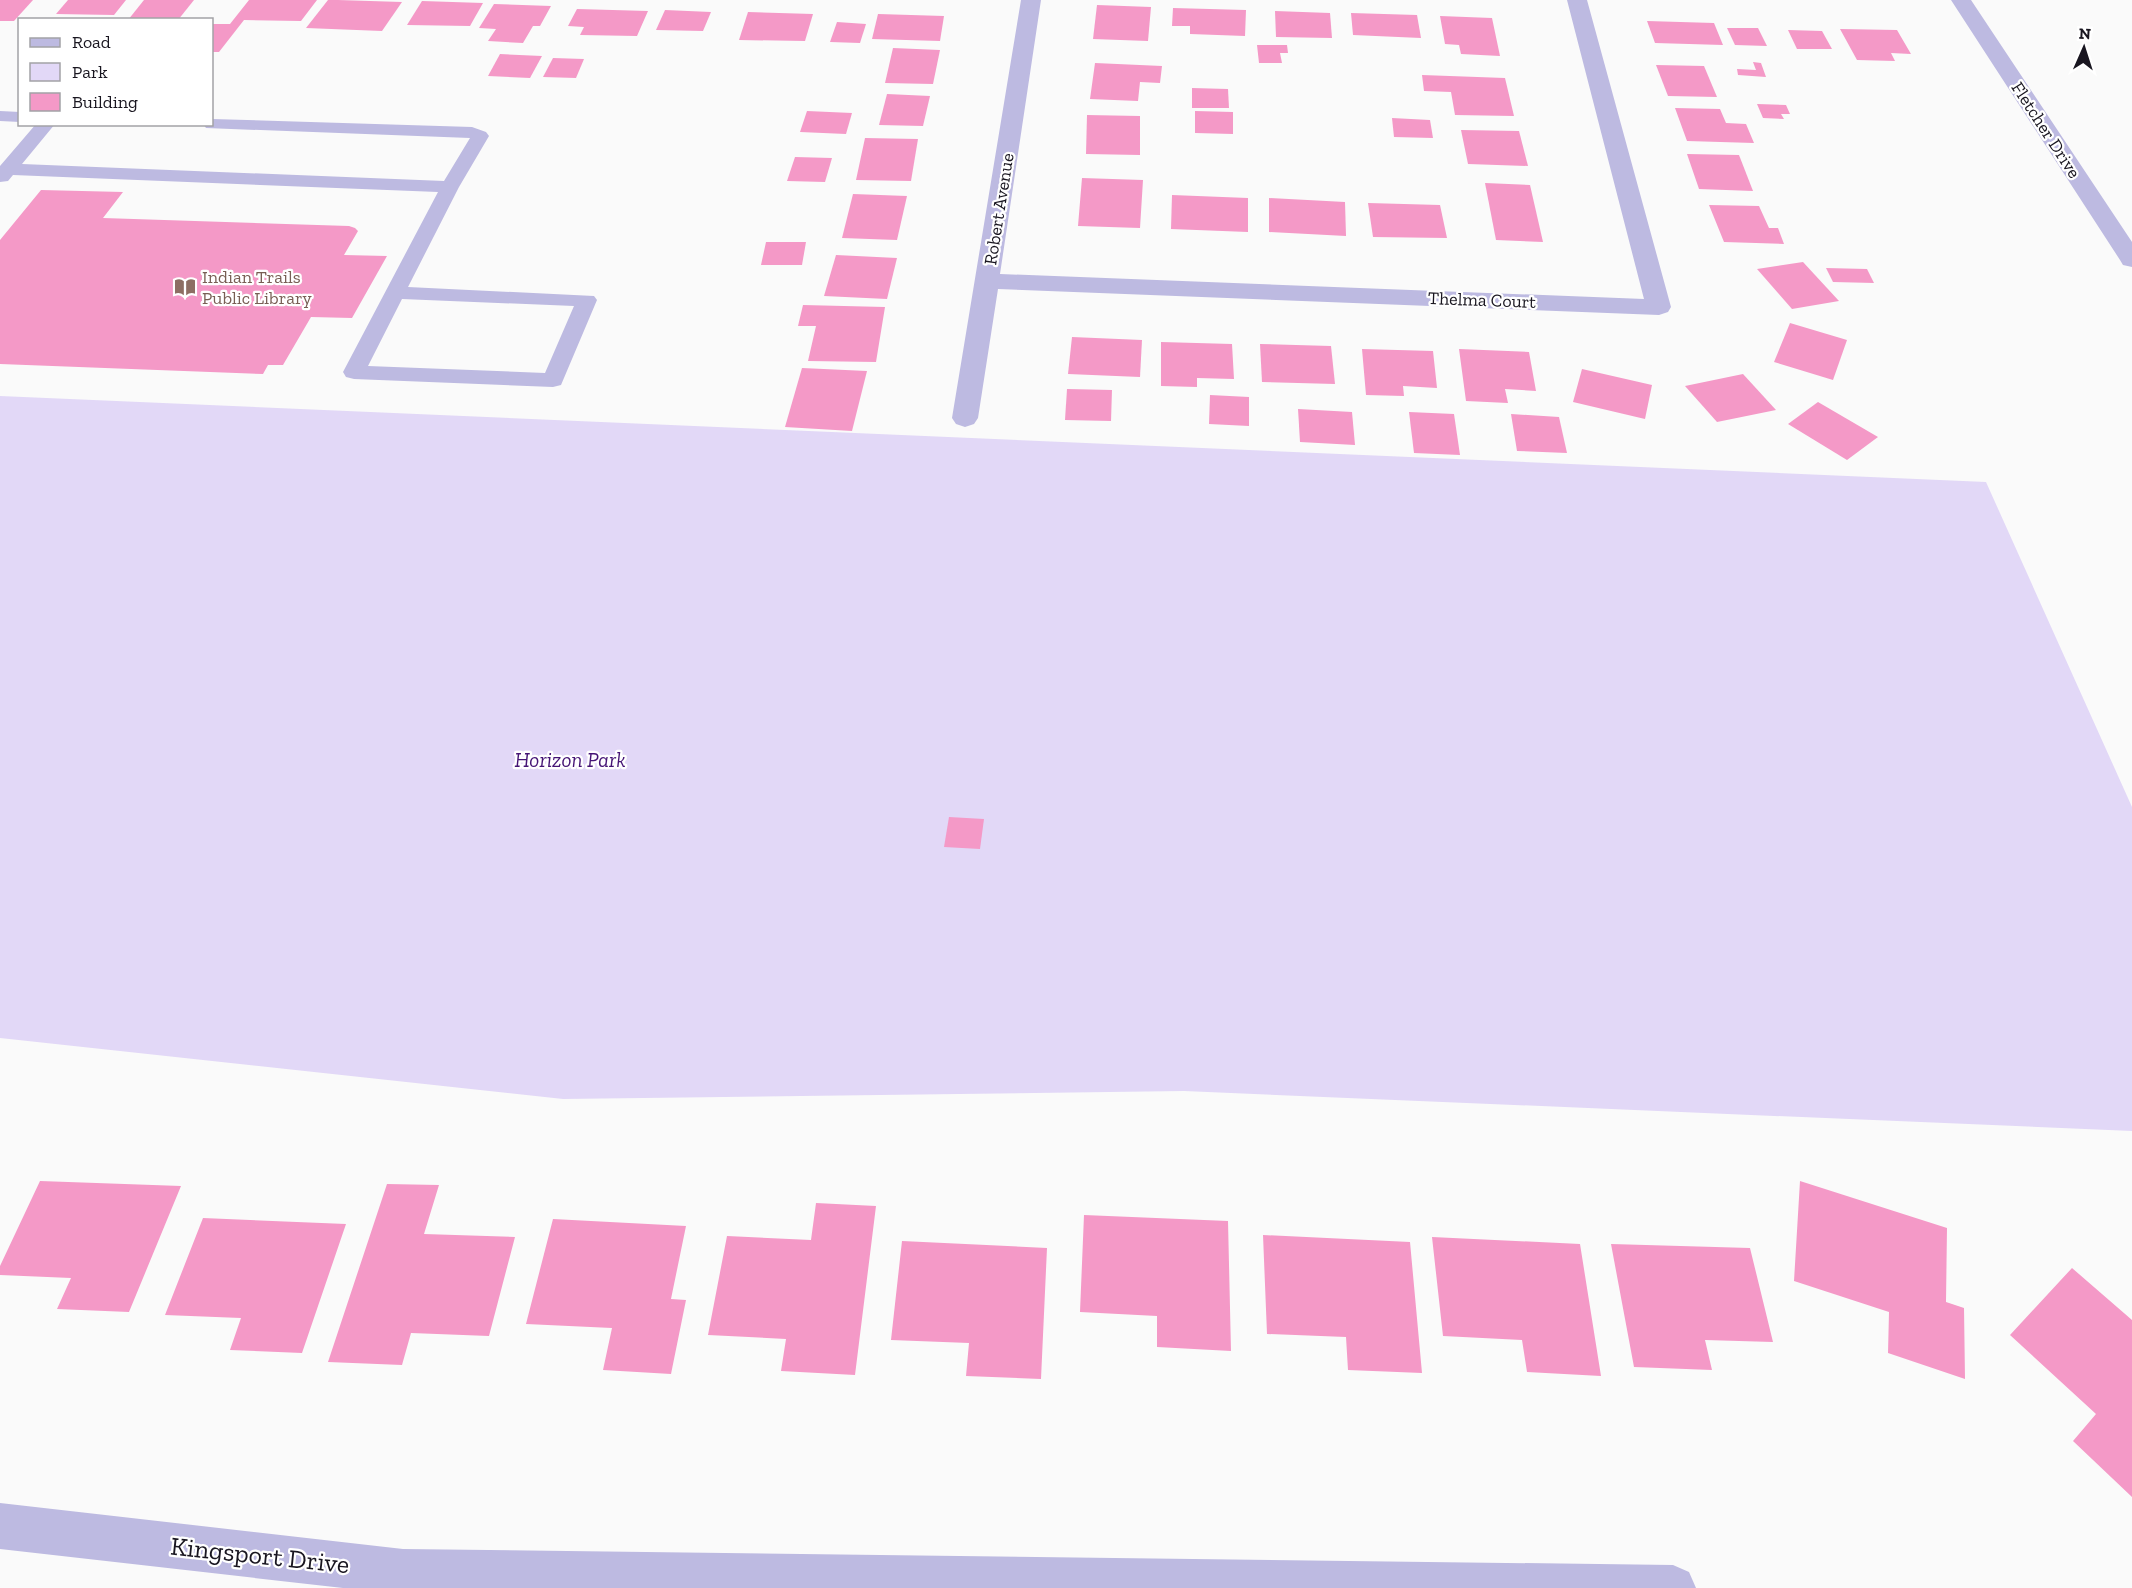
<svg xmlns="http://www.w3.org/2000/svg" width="2132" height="1588" font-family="'Zilla Slab',serif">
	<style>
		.green { fill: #e2d8f7 }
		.building { fill: #f499c7 }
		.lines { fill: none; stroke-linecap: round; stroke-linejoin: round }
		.service { fill: #bdbae1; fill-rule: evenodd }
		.minor { fill: #bdbae1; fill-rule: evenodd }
		.labels { text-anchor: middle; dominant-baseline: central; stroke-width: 4.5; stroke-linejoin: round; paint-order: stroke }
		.far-street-label { font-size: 18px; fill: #191620; stroke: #fff }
		.far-education-label { font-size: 18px; fill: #785e54; stroke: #fff; text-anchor: start }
		.park-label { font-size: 21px; font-style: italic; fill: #451475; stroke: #fff }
		.near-street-label { font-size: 26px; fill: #191620; stroke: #fff }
	</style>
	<rect width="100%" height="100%" fill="#fafafa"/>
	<path class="green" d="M 0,396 L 1986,482 L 2132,807 L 2132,1131 L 1184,1091 L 563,1099 L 0,1038 Z"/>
	<g class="building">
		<path d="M 0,0 L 33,0 L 14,21 L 0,21 Z"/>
		<path d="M 68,0 L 126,0 L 114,15 L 56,14 Z"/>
		<path d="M 144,0 L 194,0 L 178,20 L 128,20 Z"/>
		<path d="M 249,0 L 317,0 L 301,21 L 244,20 L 219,52 L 212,52 L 212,24 L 230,24 Z"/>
		<path d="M 328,0 L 338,0 L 402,2 L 382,31 L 306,28 Z"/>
		<path d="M 422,1 L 483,3 L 470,26 L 407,25 Z"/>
		<path d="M 494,4 L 551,6 L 540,26 L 533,26 L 523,43 L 488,41 L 496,29 L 479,28 Z"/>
		<path d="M 1097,5 L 1151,7 L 1148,41 L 1093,39 Z"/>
		<path d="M 1173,8 L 1246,10 L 1245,36 L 1190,34 L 1190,26 L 1172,26 Z"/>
		<path d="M 577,9 L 648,11 L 637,36 L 580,35 L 584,27 L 568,26 Z"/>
		<path d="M 665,10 L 711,12 L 703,31 L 656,30 Z"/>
		<path d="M 1275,11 L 1330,13 L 1332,38 L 1276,37 Z"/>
		<path d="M 748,12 L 813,14 L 805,41 L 739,40 Z"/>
		<path d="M 1351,13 L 1417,15 L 1421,38 L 1353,35 Z"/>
		<path d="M 878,14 L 944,16 L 940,41 L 872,39 Z"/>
		<path d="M 1440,16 L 1492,18 L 1500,56 L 1461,54 L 1459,45 L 1445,44 Z"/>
		<path d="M 1647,21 L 1714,23 L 1723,45 L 1655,43 Z"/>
		<path d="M 837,22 L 866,24 L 860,43 L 830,42 Z"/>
		<path d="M 1727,28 L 1758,28 L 1767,46 L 1735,45 Z"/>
		<path d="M 1840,29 L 1897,30 L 1911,54 L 1891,53 L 1895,61 L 1857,60 Z"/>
		<path d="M 1788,30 L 1822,31 L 1832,49 L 1797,49 Z"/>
		<path d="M 1257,45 L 1287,45 L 1288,53 L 1280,53 L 1282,63 L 1259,63 Z"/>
		<path d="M 893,48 L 940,50 L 933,84 L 885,83 Z"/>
		<path d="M 500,54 L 542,56 L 530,78 L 488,76 Z"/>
		<path d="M 553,58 L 584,59 L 576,78 L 543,77 Z"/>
		<path d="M 1753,62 L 1761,63 L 1766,77 L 1738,75 L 1737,69 L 1756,70 Z"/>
		<path d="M 1095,63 L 1162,66 L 1160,83 L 1140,82 L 1138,101 L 1090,99 Z"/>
		<path d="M 1656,65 L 1704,66 L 1717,97 L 1668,96 Z"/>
		<path d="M 1422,75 L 1505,78 L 1514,116 L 1455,115 L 1451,92 L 1424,91 Z"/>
		<path d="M 1192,88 L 1228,89 L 1229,108 L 1192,108 Z"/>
		<path d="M 887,94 L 930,96 L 923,126 L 879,125 Z"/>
		<path d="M 1757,104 L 1786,105 L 1790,114 L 1781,114 L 1784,119 L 1763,118 Z"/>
		<path d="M 1675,108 L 1720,109 L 1726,123 L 1746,124 L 1754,143 L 1687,141 Z"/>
		<path d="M 807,111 L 852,113 L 846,134 L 800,132 Z"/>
		<path d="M 1195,111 L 1233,112 L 1233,134 L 1195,133 Z"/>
		<path d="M 1087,115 L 1140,116 L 1140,155 L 1086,154 Z"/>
		<path d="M 1392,118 L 1430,120 L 1433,138 L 1394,137 Z"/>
		<path d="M 1461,130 L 1519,131 L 1528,166 L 1468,164 Z"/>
		<path d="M 865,138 L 918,139 L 911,181 L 856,180 Z"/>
		<path d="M 1687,154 L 1739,155 L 1753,191 L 1699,189 Z"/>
		<path d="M 795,157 L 832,158 L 825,182 L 787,181 Z"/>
		<path d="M 1082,178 L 1143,180 L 1140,228 L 1078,226 Z"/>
		<path d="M 1485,183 L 1530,185 L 1543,242 L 1496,240 Z"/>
		<path d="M 41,190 L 123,192 L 103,218 L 349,226 L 355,228 L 358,231 L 344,255 L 387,256 L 352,318 L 311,317 L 283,365 L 268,365 L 263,374 L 0,364 L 0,240 Z"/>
		<path d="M 853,194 L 907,196 L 897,240 L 842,238 Z"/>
		<path d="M 1172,195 L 1248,198 L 1248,232 L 1171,229 Z"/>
		<path d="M 1269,198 L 1345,202 L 1346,236 L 1269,232 Z"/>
		<path d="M 1368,203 L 1440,205 L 1447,238 L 1373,237 Z"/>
		<path d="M 1709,205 L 1759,206 L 1769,228 L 1778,228 L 1784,244 L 1724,242 Z"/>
		<path d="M 766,242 L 806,242 L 802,265 L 761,265 Z"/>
		<path d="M 836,255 L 897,258 L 887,299 L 824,296 Z"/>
		<path d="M 1803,262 L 1839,301 L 1792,309 L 1757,269 Z"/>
		<path d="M 1826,268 L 1867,269 L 1874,283 L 1833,282 Z"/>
		<path d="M 803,305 L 885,307 L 876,362 L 808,361 L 816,326 L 798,326 Z"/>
		<path d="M 1790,323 L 1847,340 L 1833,380 L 1774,362 Z"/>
		<path d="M 1072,337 L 1142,340 L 1140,377 L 1068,374 Z"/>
		<path d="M 1161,342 L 1232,344 L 1234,379 L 1197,378 L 1197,387 L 1161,386 Z"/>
		<path d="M 1260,344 L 1331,346 L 1335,384 L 1262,382 Z"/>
		<path d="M 1362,349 L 1433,351 L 1437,388 L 1403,386 L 1404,396 L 1366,395 Z"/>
		<path d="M 1459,349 L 1529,352 L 1536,391 L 1505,389 L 1508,403 L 1466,401 Z"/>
		<path d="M 802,368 L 867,371 L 852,431 L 785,427 Z"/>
		<path d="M 1582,369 L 1652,385 L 1645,419 L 1573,402 Z"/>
		<path d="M 1743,374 L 1776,410 L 1717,422 L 1685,386 Z"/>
		<path d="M 1067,389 L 1112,390 L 1111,421 L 1065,420 Z"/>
		<path d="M 1210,395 L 1249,397 L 1249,426 L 1209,424 Z"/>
		<path d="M 1818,402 L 1878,437 L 1847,460 L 1788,424 Z"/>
		<path d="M 1298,409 L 1352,412 L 1355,445 L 1300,442 Z"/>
		<path d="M 1409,412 L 1454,414 L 1460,455 L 1414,453 Z"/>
		<path d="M 1511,414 L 1559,417 L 1567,453 L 1517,451 Z"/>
		<path d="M 949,817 L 984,819 L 980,849 L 944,847 Z"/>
		<path d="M 40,1181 L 181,1186 L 129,1312 L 57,1309 L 71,1278 L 0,1275 L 0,1266 Z"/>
		<path d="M 1800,1181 L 1947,1228 L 1946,1302 L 1964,1308 L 1965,1379 L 1888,1353 L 1889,1312 L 1794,1281 Z"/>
		<path d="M 387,1184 L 439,1185 L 424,1234 L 515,1237 L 489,1336 L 411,1333 L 402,1365 L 328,1362 Z"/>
		<path d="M 816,1203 L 876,1206 L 855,1375 L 781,1371 L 786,1339 L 708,1335 L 727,1236 L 811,1240 Z"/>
		<path d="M 1084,1215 L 1228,1221 L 1231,1351 L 1157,1347 L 1157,1316 L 1080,1312 Z"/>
		<path d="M 203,1218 L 346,1224 L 302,1353 L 230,1350 L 241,1318 L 165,1315 Z"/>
		<path d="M 553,1219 L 686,1226 L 671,1299 L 686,1300 L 671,1374 L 603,1370 L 612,1328 L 526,1324 Z"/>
		<path d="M 1263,1235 L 1410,1242 L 1422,1373 L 1348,1370 L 1346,1337 L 1267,1334 Z"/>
		<path d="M 1432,1237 L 1580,1244 L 1601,1376 L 1527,1372 L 1522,1340 L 1443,1336 Z"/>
		<path d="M 902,1241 L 1047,1248 L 1041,1379 L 966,1376 L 969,1343 L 891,1340 Z"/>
		<path d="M 1611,1244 L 1750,1248 L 1773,1342 L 1705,1340 L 1712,1370 L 1634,1367 Z"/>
		<path d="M 2072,1268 L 2132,1320 L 2132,1497 L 2073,1441 L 2096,1414 L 2010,1335 Z"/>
	</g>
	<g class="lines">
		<g class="service">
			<path d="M 0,111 L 20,112 L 20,122 L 0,121 Z"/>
			<path d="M 212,119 L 472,127 L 486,132 L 489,136 L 459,187 L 408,287 L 594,296 L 597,300 L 561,385 L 553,387 L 354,379 L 346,377 L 343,372 L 438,192 L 13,175 L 8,181 L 0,182 L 0,166 L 36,124 L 55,124 L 22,164 L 444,181 L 470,138 L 206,128 L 203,124 L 212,124 ZM 402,299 L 574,306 L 545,373 L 368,366 Z"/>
		</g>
		<g class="minor">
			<path d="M 1021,0 L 1041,0 L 1000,274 L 1644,299 L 1567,0 L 1587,0 L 1671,307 L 1668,312 L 1659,315 L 998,289 L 978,418 L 974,424 L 965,427 L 956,424 L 952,418 Z"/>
			<path d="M 1951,0 L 1971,0 L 2132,242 L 2132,267 L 2123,265 L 2120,260 Z"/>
			<path d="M 0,1503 L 403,1549 L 1673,1565 L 1689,1572 L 1696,1588 L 343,1588 L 0,1549 Z"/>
		</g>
	</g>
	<defs>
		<symbol id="library-bare" viewBox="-9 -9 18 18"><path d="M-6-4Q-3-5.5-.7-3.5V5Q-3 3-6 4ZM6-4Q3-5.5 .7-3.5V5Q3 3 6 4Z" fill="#8d6e63" stroke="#fff" stroke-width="2.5" paint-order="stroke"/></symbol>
	</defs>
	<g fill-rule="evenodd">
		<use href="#library-bare" x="170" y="272" width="30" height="30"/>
	</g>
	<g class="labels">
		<g class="far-street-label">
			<text transform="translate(2046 130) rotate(57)">Fletcher Drive</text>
			<text transform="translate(999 209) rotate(-81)">Robert Avenue</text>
			<text transform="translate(1482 300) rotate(2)">Thelma Court</text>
		</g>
		<g class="far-education-label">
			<text x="202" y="277">Indian Trails<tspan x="202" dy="21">Public Library</tspan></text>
		</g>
		<g class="park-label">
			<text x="570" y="759">Horizon Park</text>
		</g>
		<g class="near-street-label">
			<text transform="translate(260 1555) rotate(6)">Kingsport Drive</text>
		</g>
	</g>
	<rect x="18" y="18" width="195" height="108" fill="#ffffff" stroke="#a3a2a6" stroke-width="1.5"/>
	<rect x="30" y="38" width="30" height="9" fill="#bdbae1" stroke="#a3a2a6" stroke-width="1.5"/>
	<text x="72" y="48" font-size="18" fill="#191620">Road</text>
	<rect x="30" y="63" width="30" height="18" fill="#e2d8f7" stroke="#a3a2a6" stroke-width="1.5"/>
	<text x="72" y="78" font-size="18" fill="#191620">Park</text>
	<rect x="30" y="93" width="30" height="18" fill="#f499c7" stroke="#a3a2a6" stroke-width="1.5"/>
	<text x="72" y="108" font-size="18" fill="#191620">Building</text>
	<g transform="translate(2084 48) rotate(3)" stroke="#ffffff" stroke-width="4.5" paint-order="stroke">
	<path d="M0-4.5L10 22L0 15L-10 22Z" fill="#191620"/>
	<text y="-9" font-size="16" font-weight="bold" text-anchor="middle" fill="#191620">N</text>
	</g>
</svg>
